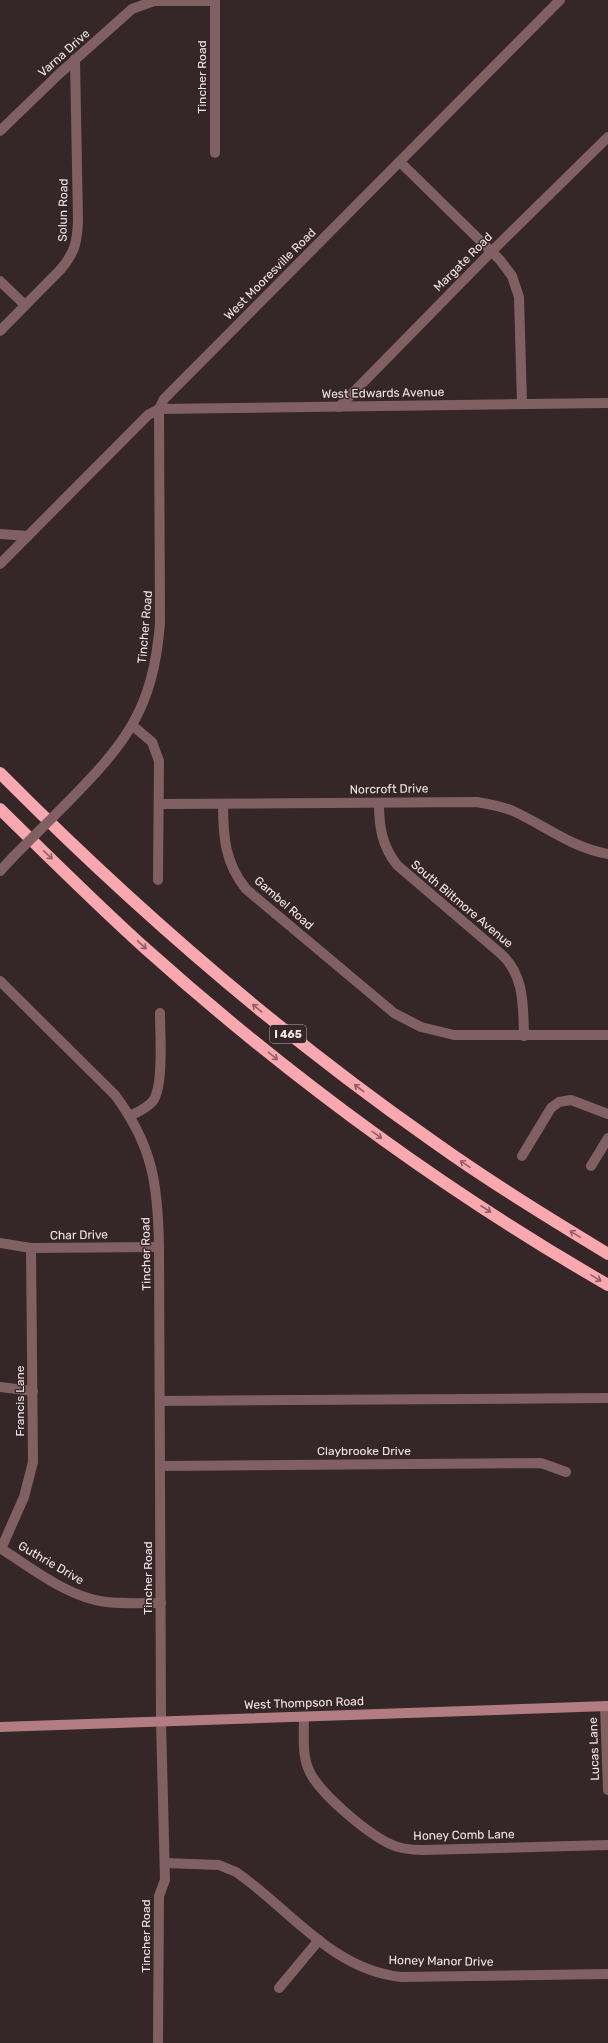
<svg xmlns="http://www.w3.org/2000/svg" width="608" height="2043" font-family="Rubik,sans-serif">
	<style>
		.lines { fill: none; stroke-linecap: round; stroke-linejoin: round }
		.minor { stroke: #816063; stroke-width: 10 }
		.tertiary { stroke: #816063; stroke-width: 10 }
		.secondary { stroke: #b27d82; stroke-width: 10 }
		.motorway { stroke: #faa8b0; stroke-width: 12 }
		.tertiary-bridge { stroke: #816063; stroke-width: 10 }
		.oneway { stroke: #8e6065 }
		.labels { text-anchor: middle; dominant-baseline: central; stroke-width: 3; stroke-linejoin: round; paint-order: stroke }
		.shield { fill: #352627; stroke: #b9adae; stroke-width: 1 }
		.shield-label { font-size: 11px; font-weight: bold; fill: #f2e7e8 }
		.street-label { font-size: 12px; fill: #f2e7e8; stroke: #352627 }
	</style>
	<rect width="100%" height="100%" fill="#352627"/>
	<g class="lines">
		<g class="minor">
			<path d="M 215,0 L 215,153"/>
			<path d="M 0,131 L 59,74 L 132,9 L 154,1 L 215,1"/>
			<path d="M 400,162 L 500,260 L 512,276 L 519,297 L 522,404"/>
			<path d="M 0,281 L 25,305"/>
			<path d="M 0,331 L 61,269 C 75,252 77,243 78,221 L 75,59"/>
			<path d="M 339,407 L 491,252 L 608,137"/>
			<path d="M 0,534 L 28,536"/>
			<path d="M 0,564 L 148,415 L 159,409 L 608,403"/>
			<path d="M 133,726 L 152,742 L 159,761 L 158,880"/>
			<path d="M 379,803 C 379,827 382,846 397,865 L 500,953 C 525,975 523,1006 524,1036"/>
			<path d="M 160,804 L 477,802 C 489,804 501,806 513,811 C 546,826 570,847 608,854"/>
			<path d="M 223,804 C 223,837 225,863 246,889 L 394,1013 L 421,1027 L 454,1035 L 608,1035"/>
			<path d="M 0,981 L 115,1095 C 153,1146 158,1185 159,1247 L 161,1721 L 165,1880 L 159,1896 L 158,2043"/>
			<path d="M 130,1116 C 138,1112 147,1108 153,1101 C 164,1085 160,1033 160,1013"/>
			<path d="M 522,1156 L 551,1108 L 559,1102 L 571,1100 L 608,1114"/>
			<path d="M 591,1166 L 608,1138"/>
			<path d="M 0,1243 L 31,1248 L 159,1247"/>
			<path d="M 0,1387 L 33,1391"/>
			<path d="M 160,1401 L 608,1398"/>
			<path d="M 161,1466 L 541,1463 L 566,1472"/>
			<path d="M 0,1548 C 32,1568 67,1597 106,1602 C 124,1604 143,1603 161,1603"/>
			<path d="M 1,1549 L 24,1497 L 33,1462 L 31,1248"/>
			<path d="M 605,1706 L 608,1790"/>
			<path d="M 304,1717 C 304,1733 302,1753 308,1768 C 317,1792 367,1833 390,1844 C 400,1849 412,1850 423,1850 L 608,1845"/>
			<path d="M 165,1863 L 219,1865 L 236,1872 C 290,1909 332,1970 401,1977 L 608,1974"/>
			<path d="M 279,1988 L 319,1940"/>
		</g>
		<g class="tertiary">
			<path d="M 64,806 C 124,745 153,712 160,623 L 159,409 L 164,399 L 560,0"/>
			<path d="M 0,871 L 13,857"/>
		</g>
		<path class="secondary" d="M 0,1727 L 608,1706"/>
		<g class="motorway">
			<path d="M 0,773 C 134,908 278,1033 434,1142 C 490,1182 549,1218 608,1254"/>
			<path d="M 0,809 C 48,856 96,904 146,949 C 288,1076 443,1190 608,1285"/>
		</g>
		<path class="tertiary-bridge" d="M 13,857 L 64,806"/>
	</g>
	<defs><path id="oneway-shaft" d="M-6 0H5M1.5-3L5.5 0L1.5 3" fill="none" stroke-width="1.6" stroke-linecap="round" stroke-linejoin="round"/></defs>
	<g class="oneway">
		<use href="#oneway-shaft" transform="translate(48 855) rotate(44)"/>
		<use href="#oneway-shaft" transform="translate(142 945) rotate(43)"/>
		<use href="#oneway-shaft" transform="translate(257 1008) rotate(-140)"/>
		<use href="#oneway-shaft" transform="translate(273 1056) rotate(39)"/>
		<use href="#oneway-shaft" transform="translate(359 1088) rotate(-143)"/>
		<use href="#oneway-shaft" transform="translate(377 1135) rotate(36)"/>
		<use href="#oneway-shaft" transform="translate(465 1164) rotate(-146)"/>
		<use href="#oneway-shaft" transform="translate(486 1209) rotate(33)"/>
		<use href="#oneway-shaft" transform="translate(575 1234) rotate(-149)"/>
		<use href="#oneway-shaft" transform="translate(596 1278) rotate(31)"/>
	</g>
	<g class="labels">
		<rect class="shield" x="270" y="1025" width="36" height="18" rx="3"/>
		<g class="shield-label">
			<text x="288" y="1034">I 465</text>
		</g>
		<g class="street-label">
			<text transform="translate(64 53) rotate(-42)">Varna Drive</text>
			<text transform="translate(202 77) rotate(-90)">Tincher Road</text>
			<text transform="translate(63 210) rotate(-89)">Solun Road</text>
			<text transform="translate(463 262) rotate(-45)">Margate Road</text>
			<text transform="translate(270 274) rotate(-45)">West Mooresville Road</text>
			<text transform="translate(383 393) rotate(-1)">West Edwards Avenue</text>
			<text transform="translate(145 627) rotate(-85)">Tincher Road</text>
			<text transform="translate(389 789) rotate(-1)">Norcroft Drive</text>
			<text transform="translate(284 903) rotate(41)">Gambel Road</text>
			<text transform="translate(462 904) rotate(40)">South Biltmore Avenue</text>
			<text transform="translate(79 1235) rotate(-1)">Char Drive</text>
			<text transform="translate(146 1254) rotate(-91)">Tincher Road</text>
			<text transform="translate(20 1401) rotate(-90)">Francis Lane</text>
			<text x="364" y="1451">Claybrooke Drive</text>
			<text transform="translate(51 1563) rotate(30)">Guthrie Drive</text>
			<text transform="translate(148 1578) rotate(-90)">Tincher Road</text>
			<text transform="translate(304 1703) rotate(-2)">West Thompson Road</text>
			<text transform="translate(594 1749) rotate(-92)">Lucas Lane</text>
			<text transform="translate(464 1835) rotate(-1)">Honey Comb Lane</text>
			<text transform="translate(146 1936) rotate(-90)">Tincher Road</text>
			<text transform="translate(441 1961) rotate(1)">Honey Manor Drive</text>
		</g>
	</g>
</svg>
